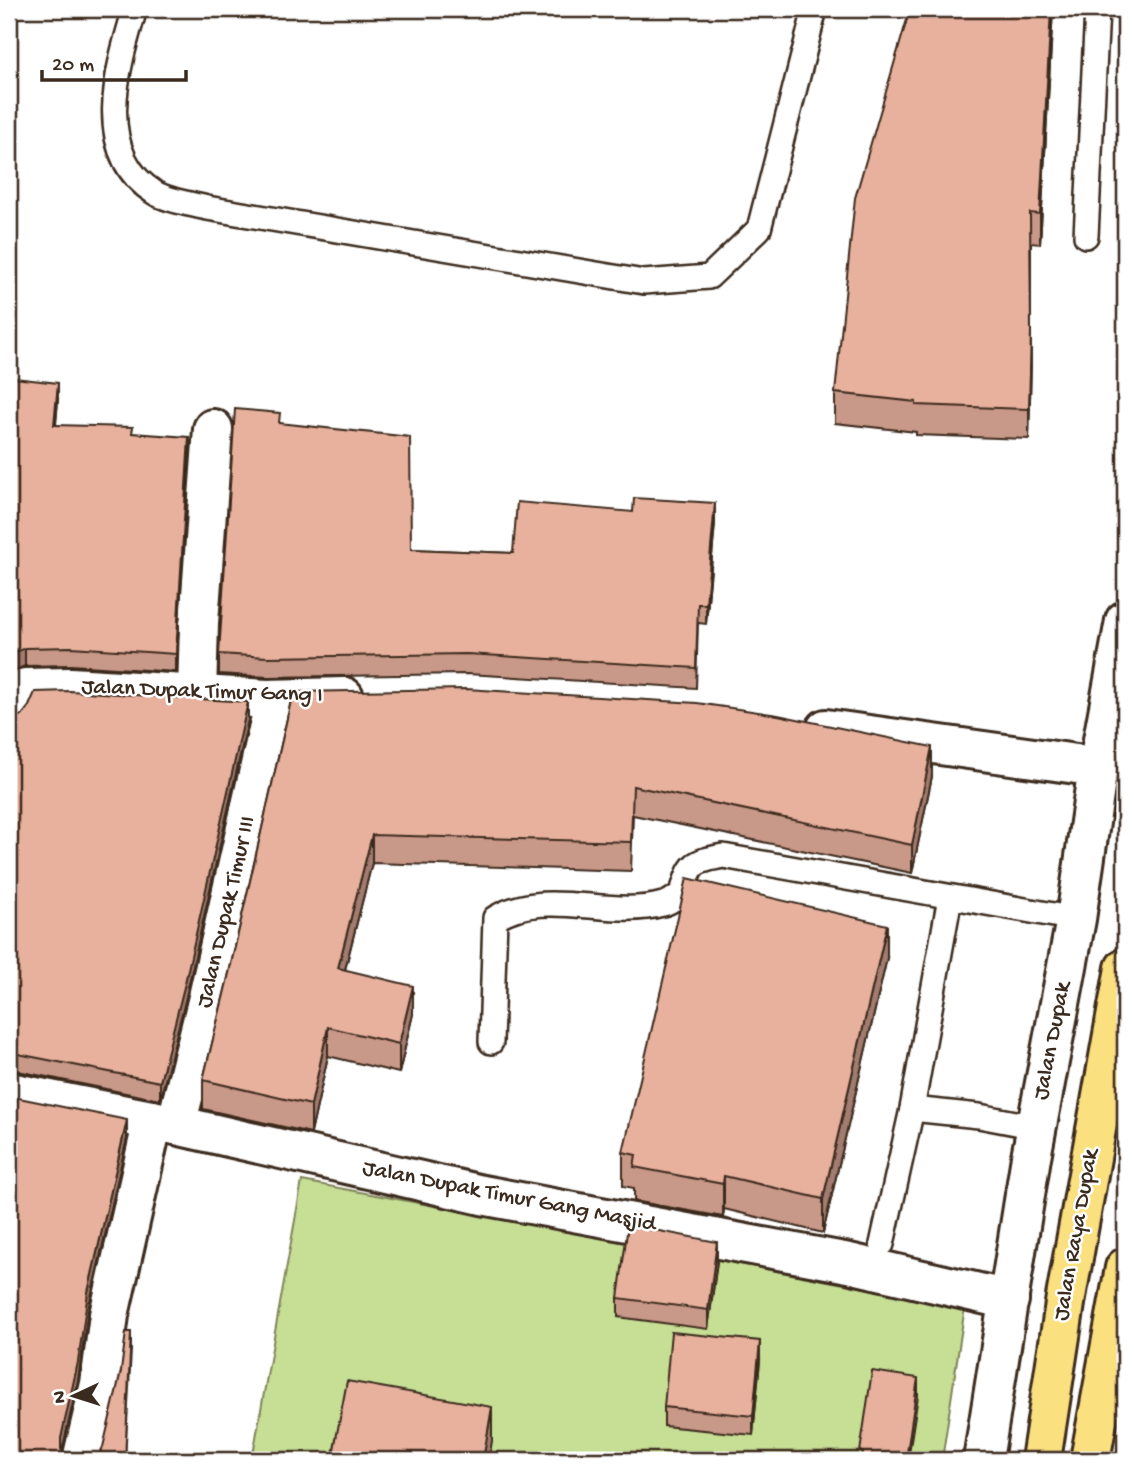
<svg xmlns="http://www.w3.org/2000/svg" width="1134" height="1469" font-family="'Gochi Hand',sans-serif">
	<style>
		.green { fill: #c6df95; stroke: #80845a; stroke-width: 2 }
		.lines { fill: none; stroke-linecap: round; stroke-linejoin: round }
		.service-casing { stroke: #3b2a1e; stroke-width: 28 }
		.minor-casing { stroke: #3b2a1e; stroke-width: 44 }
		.secondary-casing { stroke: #3b2a1e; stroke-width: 44 }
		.primary-casing { stroke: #3b2a1e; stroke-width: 44 }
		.service { stroke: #fff; stroke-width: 23 }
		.minor { stroke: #fff; stroke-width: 38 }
		.secondary { stroke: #fff; stroke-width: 38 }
		.primary { stroke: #fbe080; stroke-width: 38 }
		.wall { fill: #c89888; stroke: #3b2a1e; stroke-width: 2 }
		.shaded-wall { fill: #a27c6f; stroke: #3b2a1e; stroke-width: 2 }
		.building { fill: #e8b19e; stroke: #3b2a1e; stroke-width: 2 }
		.labels { text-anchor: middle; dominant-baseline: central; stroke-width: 5; stroke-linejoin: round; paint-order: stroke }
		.street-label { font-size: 23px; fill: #3b2a1e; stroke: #fff }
	</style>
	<rect width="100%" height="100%" fill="#fff"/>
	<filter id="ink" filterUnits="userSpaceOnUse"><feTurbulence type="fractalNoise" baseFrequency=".0143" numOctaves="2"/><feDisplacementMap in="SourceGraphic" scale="14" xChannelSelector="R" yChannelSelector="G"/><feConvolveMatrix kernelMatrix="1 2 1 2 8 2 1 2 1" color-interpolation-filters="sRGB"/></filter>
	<g filter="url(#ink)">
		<path class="green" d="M 302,1181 L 965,1307 L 942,1460 L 252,1460 Z"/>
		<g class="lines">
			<defs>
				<g id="service">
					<path d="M 135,9 C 118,66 91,153 155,193 C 169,201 191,204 207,208 L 644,282 L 709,277 L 759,229 L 815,9"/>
					<path d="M 1086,236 L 1097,9"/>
					<path d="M 491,1042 L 495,918 C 546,887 608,919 663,904 C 670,903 676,897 682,893 C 691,863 692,862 723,856 L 1076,919"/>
					<path d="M 912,1109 L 979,1116 L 1037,1127"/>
					<path d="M 882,1244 L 912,1109 L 950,897"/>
				</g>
				<g id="minor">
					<path d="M 197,694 L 199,623 L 213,429"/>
					<path d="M 9,715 L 17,695 L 26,688 L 70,687 L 267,699 L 344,697"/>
					<path d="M 826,729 L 1098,767"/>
					<path d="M 9,1092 L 176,1125 L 482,1195 L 849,1263 L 1009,1300"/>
					<path d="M 176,1125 L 206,1006 L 275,699"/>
					<path d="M 82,1460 L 100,1384 L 109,1315 L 153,1120"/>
				</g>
				<path id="secondary" d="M 983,1460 L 1031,1157 L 1076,919 L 1098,767 L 1125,621"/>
				<g id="primary">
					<path d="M 1041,1460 L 1066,1297 L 1125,968"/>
					<path d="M 1090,1460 L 1125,1268"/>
				</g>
			</defs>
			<use href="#service" class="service-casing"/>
			<use href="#minor" class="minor-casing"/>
			<use href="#secondary" class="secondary-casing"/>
			<use href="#primary" class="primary-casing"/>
			<use href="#service" class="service"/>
			<use href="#minor" class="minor"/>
			<use href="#secondary" class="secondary"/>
			<use href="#primary" class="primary"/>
		</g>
		<g class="wall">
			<path d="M 1053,9 L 1040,244 L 1031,243 L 1031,361 L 1029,439 L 916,435 L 916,432 L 835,423 L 835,393 Z"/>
			<path d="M 58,400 L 56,425 L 132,433 L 189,454 L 176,672 L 71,665 L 25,666 L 13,671 L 9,675 L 9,434 Z"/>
			<path d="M 280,423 L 411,549 L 513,553 L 715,523 L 706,624 L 698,623 L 696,688 L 467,674 L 268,677 L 219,674 L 219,654 Z"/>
			<path d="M 293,692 L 932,776 L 912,873 L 633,815 L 631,871 L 372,863 L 345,970 L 413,1014 L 399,1073 L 328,1056 L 311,1133 L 203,1109 L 203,1080 L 227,982 Z"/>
			<path d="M 9,718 L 248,720 L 185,1001 L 160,1100 L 13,1070 L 9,1071 Z"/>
			<path d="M 887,958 L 823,1233 L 724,1209 L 723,1217 L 634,1201 L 634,1188 L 623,1186 L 623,1152 Z"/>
			<path d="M 717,1261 L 708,1329 L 618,1317 L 618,1298 Z"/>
			<path d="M 760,1360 L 753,1435 L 664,1426 L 664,1407 Z"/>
		</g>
		<g class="shaded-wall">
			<path d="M 1051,9 L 1053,9 L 1040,244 L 1040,214 Z"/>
			<path d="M 1031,331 L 1031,361 L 1029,439 L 1029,409 Z"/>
			<path d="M 58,383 L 58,400 L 54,443 L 54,425 Z"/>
			<path d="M 189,437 L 189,454 L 176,672 L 176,654 Z"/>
			<path d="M 715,503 L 715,523 L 706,624 L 706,604 Z"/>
			<path d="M 25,648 L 25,666 L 13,671 L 9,675 L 9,657 L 13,653 Z"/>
			<path d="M 248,702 L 248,720 L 185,1001 L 160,1100 L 160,1082 Z"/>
			<path d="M 932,747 L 932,776 L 912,873 L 912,845 Z"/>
			<path d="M 372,835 L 372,863 L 338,997 L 338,968 Z"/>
			<path d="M 887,925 L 887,958 L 823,1233 L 823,1199 Z"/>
			<path d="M 413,986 L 413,1014 L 399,1073 L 399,1044 Z"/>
			<path d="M 328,1027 L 328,1056 L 311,1133 L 311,1105 Z"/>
			<path d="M 127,1120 L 127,1138 L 88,1310 L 78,1380 L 61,1456 L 61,1438 L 88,1292 Z"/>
			<path d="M 724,1176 L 724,1209 L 723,1217 L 723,1184 Z"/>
			<path d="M 717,1242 L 717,1261 L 708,1329 L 708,1310 Z"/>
			<path d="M 131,1332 L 131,1350 L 125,1460 Z"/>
			<path d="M 760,1341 L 760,1360 L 753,1435 L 753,1416 Z"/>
			<path d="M 918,1378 L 918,1396 L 908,1460 L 906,1460 Z"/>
			<path d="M 492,1407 L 492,1441 L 489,1460 L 483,1460 Z"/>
		</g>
		<g class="building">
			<path d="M 910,9 L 1051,9 L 1040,214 L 1030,213 L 1031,331 L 1029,409 L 916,405 L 916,402 L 835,393 L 855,198 Z"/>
			<path d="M 14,378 L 58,383 L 54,425 L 133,427 L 132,433 L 189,437 L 176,654 L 71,647 L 25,648 L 13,653 L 9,657 L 9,434 Z"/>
			<path d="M 235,409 L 280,413 L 279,423 L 410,437 L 411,549 L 513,553 L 517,502 L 633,512 L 634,498 L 715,503 L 706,604 L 698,604 L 696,668 L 467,654 L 268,657 L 219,654 Z"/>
			<path d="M 466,689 L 697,703 L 778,715 L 932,747 L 912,845 L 633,786 L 631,842 L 372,835 L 338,968 L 413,986 L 399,1044 L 328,1027 L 311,1105 L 203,1080 L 227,982 L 293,692 Z"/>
			<path d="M 70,691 L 248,702 L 185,983 L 160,1082 L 13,1053 L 9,1053 L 9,718 L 11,719 L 22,715 L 29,706 L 35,692 Z"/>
			<path d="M 687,878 L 887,925 L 823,1199 L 724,1176 L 723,1184 L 634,1167 L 636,1155 L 623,1152 Z"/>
			<path d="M 9,1096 L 127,1120 L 88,1292 L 78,1362 L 61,1438 L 61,1449 L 67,1458 L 71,1460 L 9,1460 Z"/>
			<path d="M 628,1225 L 717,1242 L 708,1310 L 618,1298 Z"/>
			<path d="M 126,1332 L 131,1332 L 125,1460 L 93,1460 L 98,1457 L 103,1447 L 121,1371 Z"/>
			<path d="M 671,1332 L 760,1341 L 753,1416 L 664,1407 Z"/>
			<path d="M 872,1371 L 918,1378 L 906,1460 L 861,1460 L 863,1453 L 860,1452 Z"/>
			<path d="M 347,1381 L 492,1407 L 483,1460 L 332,1460 Z"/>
		</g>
	</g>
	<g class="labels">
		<g class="street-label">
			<text transform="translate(202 692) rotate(2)">Jalan Dupak Timur Gang I</text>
			<text transform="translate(227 912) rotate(-77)">Jalan Dupak Timur III</text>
			<text transform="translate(1053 1041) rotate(-79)">Jalan Dupak</text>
			<text transform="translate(509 1197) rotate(11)">Jalan Dupak Timur Gang Masjid</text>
			<text transform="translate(1077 1235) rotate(-80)">Jalan Raya Dupak</text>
		</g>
	</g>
	<rect width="1134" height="1469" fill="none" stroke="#fff" stroke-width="35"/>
	<rect x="18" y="18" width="1099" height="1434" fill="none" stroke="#3b2a1e" stroke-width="2.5" filter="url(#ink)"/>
	<g transform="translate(74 1396) rotate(266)" stroke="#ffffff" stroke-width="5" paint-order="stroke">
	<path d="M0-5L12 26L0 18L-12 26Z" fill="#3b2a1e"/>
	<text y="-10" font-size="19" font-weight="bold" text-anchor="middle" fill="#3b2a1e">N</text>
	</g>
	<path d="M42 70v10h144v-10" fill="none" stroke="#3b2a1e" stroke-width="3.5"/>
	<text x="52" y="70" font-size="21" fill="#3b2a1e" stroke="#ffffff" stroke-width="5" paint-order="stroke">20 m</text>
</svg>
